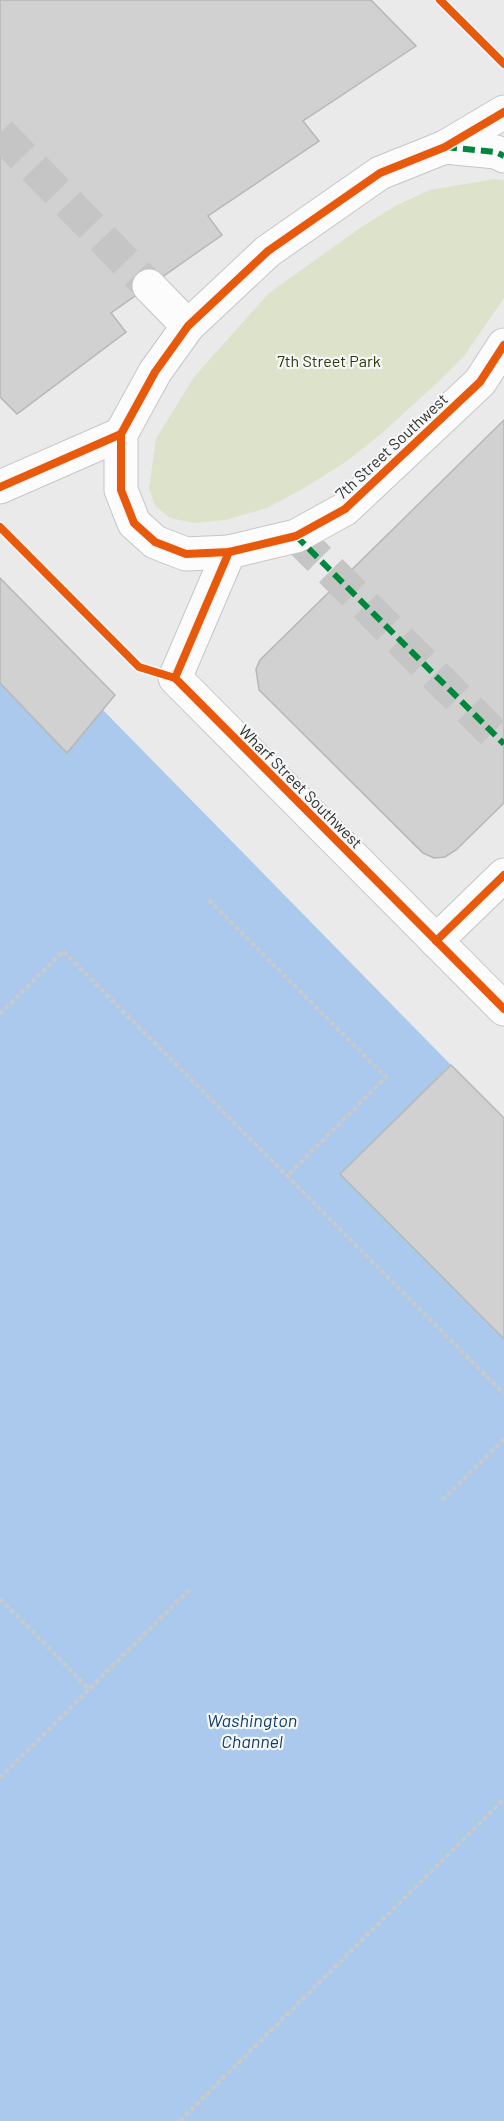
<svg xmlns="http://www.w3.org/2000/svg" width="504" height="2121" font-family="Barlow,sans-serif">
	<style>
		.green { fill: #dce3ca }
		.water { fill: #aac9ec }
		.building { fill: #d1d1d1; stroke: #b7b7b7; stroke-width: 1.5 }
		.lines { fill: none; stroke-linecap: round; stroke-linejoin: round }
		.minor-tunnel { stroke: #c5c5c5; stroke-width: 33; stroke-dasharray: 33 16; stroke-linecap: butt }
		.minor-casing { stroke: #c6c6c6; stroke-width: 35 }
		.path { stroke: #cacaca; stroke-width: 4; stroke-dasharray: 4.5 3; stroke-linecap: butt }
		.minor { stroke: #fcfcfc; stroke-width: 33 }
		.quiet { stroke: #00873e; stroke-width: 6; stroke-dasharray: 12 6; stroke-linecap: butt }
		.cycleway-casing { stroke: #f6f7f8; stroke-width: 11 }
		.cycleway { stroke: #e8590c; stroke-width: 8 }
		.labels { text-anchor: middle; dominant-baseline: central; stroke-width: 4.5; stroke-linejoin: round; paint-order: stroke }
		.park-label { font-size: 16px; fill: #2e3909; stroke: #f6f7f8 }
		.street-label { font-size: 16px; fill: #2f2f30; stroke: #f6f7f8 }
		.water-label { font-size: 18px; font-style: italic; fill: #113e6b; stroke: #f6f7f8 }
	</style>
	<rect width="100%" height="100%" fill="#eaeaea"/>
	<path class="green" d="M 494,179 L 504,180 L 504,298 L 464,356 L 437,383 L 381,434 L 347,461 L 306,487 L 267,508 L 225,520 L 194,523 L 170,518 L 155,506 L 149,488 L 156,439 L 194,377 L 269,293 L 363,226 L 397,205 L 430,190 Z"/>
	<path class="water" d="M 0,605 L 451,1065 L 340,1174 L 504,1339 L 504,2121 L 0,2121 Z"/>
	<g class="building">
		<path d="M 0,0 L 371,0 L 416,46 L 303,121 L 319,141 L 208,216 L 222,235 L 111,313 L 126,332 L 17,414 L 0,397 Z"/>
		<path d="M 504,420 L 504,803 L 456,850 L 445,857 L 434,858 L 423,853 L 259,690 L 256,669 L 260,660 Z"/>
		<path d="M 0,578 L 115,695 L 67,753 L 0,683 Z"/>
		<path d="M 451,1065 L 504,1118 L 504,1339 L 340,1174 Z"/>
	</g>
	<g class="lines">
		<g class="minor-tunnel">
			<path d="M 0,133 L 149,286"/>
			<path d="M 296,536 L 504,744"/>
		</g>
		<defs>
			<g id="minor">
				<path d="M 504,112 L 445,147 L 380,173 L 268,251 L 188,326 L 155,372 L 121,434 L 121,490 L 134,523 L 155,542 L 186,554 L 229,552 L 296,536 L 345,509 L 480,382 L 504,345"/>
				<path d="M 445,147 L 496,152 L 504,156"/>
				<path d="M 149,286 L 188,326"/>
				<path d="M 0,487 L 121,434"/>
				<path d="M 229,552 L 175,678 L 504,1009"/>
				<path d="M 436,941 L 504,875"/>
			</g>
		</defs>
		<use href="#minor" class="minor-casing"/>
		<g class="path">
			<path d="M 209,900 L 386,1077 L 287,1176"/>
			<path d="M 0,1014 L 63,951 L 504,1394"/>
			<path d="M 442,1500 L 504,1439"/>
			<path d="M 0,1599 L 90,1690"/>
			<path d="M 0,1778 L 189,1590"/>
			<path d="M 180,2121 L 504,1799"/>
		</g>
		<use href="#minor" class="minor"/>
		<g class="quiet">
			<path d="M 445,147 L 496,152 L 504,156"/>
			<path d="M 296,536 L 504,744"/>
		</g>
		<defs>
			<g id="cycleway">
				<path d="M 440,0 L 504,64"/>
				<path d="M 504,112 L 445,147 L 380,173 L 268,251 L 188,326 L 155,372 L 121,434 L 121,490 L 134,523 L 155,542 L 186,554 L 229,552 L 296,536 L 345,509 L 480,382 L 504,345"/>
				<path d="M 0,487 L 121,434"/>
				<path d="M 0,527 L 139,667 L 175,678"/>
				<path d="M 229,552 L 175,678 L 504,1009"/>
				<path d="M 436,941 L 504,875"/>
			</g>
		</defs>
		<use href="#cycleway" class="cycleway-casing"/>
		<use href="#cycleway" class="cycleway"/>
	</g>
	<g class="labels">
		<g class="park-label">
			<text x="329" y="360">7th Street Park</text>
		</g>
		<g class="street-label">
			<text transform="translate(391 446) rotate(-43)">7th Street Southwest</text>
			<text transform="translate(301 786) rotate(45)">Wharf Street Southwest</text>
		</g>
		<g class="water-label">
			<text x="252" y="1720">Washington<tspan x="252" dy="21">Channel</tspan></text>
		</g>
	</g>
</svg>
